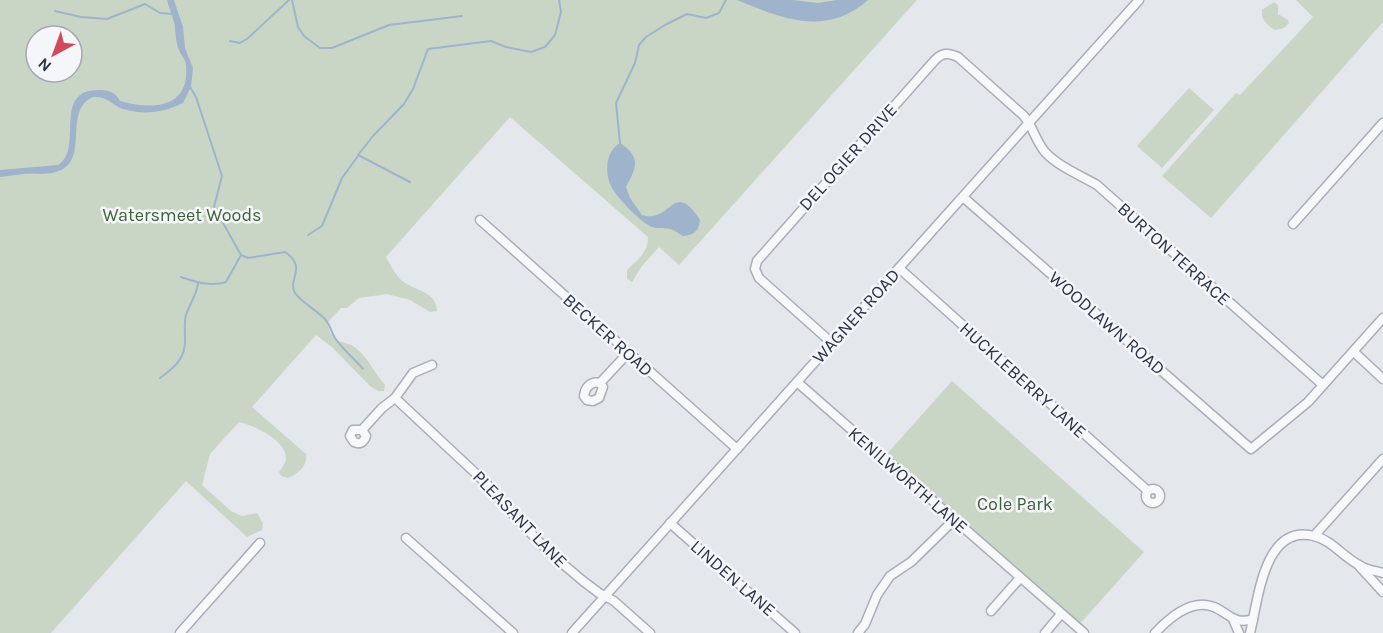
<svg xmlns="http://www.w3.org/2000/svg" width="1383" height="633" font-family="Karla,sans-serif">
	<style>
		.green { fill: #c9d6c5; fill-rule: evenodd }
		.water { fill: #9fb4cc }
		.lines { fill: none; stroke-linecap: round; stroke-linejoin: round }
		.stream { stroke: #9fb4cc; stroke-width: 2 }
		.minor-casing { stroke: #a9aeb7; stroke-width: 11 }
		.minor { stroke: #f7f8fa; stroke-width: 8 }
		.labels { text-anchor: middle; dominant-baseline: central; stroke-width: 5; stroke-linejoin: round; paint-order: stroke }
		.street-label { font-size: 18px; fill: #2b3445; stroke: #f4f6f9 }
		.park-label { font-size: 18px; fill: #3f6138; stroke: #f4f6f9 }
	</style>
	<rect width="100%" height="100%" fill="#e4e7ec"/>
	<g class="green">
		<path d="M 0,0 L 917,0 L 679,265 L 659,247 L 642,266 L 632,282 L 627,279 L 627,270 C 637,260 648,253 648,237 L 510,117 L 386,257 C 390,264 394,272 399,278 C 411,291 437,290 437,311 L 430,312 L 410,300 L 387,294 L 359,298 L 347,308 L 341,308 L 327,323 C 335,350 345,337 358,350 C 367,357 376,375 385,385 L 384,391 L 378,391 L 370,386 L 332,347 L 316,335 L 252,407 L 306,454 C 308,466 298,474 288,478 L 281,476 L 279,472 C 282,468 285,464 286,459 C 287,441 254,425 239,422 L 210,454 L 202,485 L 231,511 L 242,516 L 257,513 L 263,523 L 262,530 L 247,537 L 186,481 L 51,633 L 0,633 ZM 36,36 L 72,36 L 72,72 L 36,72 Z"/>
		<path d="M 1296,0 L 1383,0 L 1383,22 L 1211,218 L 1162,176 L 1236,93 L 1240,95 L 1313,17 Z"/>
		<path d="M 1274,2 L 1278,5 L 1278,14 L 1288,20 L 1289,23 L 1284,28 L 1275,30 C 1268,26 1260,19 1262,10 Z"/>
		<path d="M 1189,88 L 1214,110 L 1162,168 L 1137,146 Z"/>
		<path d="M 952,381 L 1144,552 L 1078,626 L 886,455 Z"/>
	</g>
	<g class="water">
		<path d="M 167,0 L 174,0 L 183,27 L 185,48 L 193,68 L 191,87 L 183,103 C 163,113 144,115 123,109 C 112,105 107,96 93,97 C 63,110 89,157 61,170 C 49,176 36,173 24,174 C 16,175 8,176 0,177 L 0,170 L 58,165 C 85,149 50,88 101,90 C 109,90 116,93 120,101 C 151,110 190,109 186,66 C 186,59 181,56 179,50 C 175,41 176,31 174,22 C 172,15 169,8 167,0 Z"/>
		<path d="M 737,0 L 792,0 L 818,3 L 837,0 L 868,0 C 826,37 783,19 737,0 Z"/>
		<path d="M 620,143 C 641,157 637,167 626,187 L 630,198 L 642,215 C 672,224 673,178 700,220 C 699,231 694,235 683,236 C 679,234 675,230 670,229 C 662,227 656,230 648,225 C 638,219 614,195 610,184 C 605,170 606,151 620,143 Z"/>
	</g>
	<g class="lines">
		<g class="stream">
			<path d="M 292,0 L 298,27 L 304,36 L 320,48 L 332,48 L 389,25 L 462,16"/>
			<path d="M 55,11 L 81,17 L 107,19 L 145,4 L 160,13 L 172,14"/>
			<path d="M 230,41 L 240,43 L 247,39 L 289,0"/>
			<path d="M 190,87 L 196,97 L 222,176 L 214,207 L 241,255 L 248,258 L 285,252 C 308,268 287,279 295,293 C 300,301 316,310 324,318 C 330,324 331,331 335,338 C 342,349 355,359 363,369"/>
			<path d="M 620,143 L 616,103 L 635,63 L 639,45 L 646,37 L 665,25 L 687,14 L 706,18 L 719,13 L 726,0"/>
			<path d="M 410,182 L 358,155 L 373,136 L 404,104 L 413,89 L 428,49 L 491,41 L 506,47 L 531,52 L 545,47 L 555,35 L 561,12 L 559,0"/>
			<path d="M 308,235 L 322,226 L 342,178 L 358,156"/>
			<path d="M 181,277 C 196,282 210,287 226,282 L 241,255"/>
			<path d="M 160,378 C 174,368 186,358 185,339 C 185,331 184,322 186,315 C 190,303 197,295 198,283"/>
		</g>
		<defs>
			<g id="minor">
				<path d="M 963,197 L 1251,449 L 1308,402 L 1383,318"/>
				<path d="M 480,220 L 737,449"/>
				<path d="M 1293,224 L 1383,123"/>
				<path d="M 899,268 L 1148,491"/>
				<path d="M 832,343 L 759,278 L 755,269 L 757,261 L 935,60 C 942,53 948,52 958,57 L 1023,115 C 1033,126 1035,140 1045,152 C 1059,167 1080,175 1097,185 L 1323,385"/>
				<path d="M 1354,352 L 1383,379"/>
				<path d="M 797,382 L 1084,633"/>
				<path d="M 600,383 L 603,387 L 599,398 L 593,401 L 587,400 L 584,396 C 585,387 591,381 600,383 L 628,353"/>
				<path d="M 395,398 L 486,483 L 517,519 L 550,553 L 583,581 L 599,593 L 614,601 L 650,633"/>
				<path d="M 362,430 L 366,436 C 364,442 360,445 354,442 L 350,436 L 353,430 L 362,430 L 382,408 L 395,398 L 413,373 L 432,365"/>
				<circle cx="1153" cy="496" r="7"/>
				<path d="M 670,523 L 795,633"/>
				<path d="M 1314,536 L 1383,459"/>
				<path d="M 406,538 L 513,633"/>
				<path d="M 1360,567 L 1383,592"/>
				<path d="M 991,611 L 1020,578"/>
				<path d="M 1233,619 L 1239,633"/>
				<path d="M 180,633 L 260,543"/>
				<path d="M 572,633 L 1139,0"/>
				<path d="M 858,633 L 865,624 L 877,595 L 890,576 L 911,562 L 954,520"/>
				<path d="M 1045,633 L 1061,614"/>
				<path d="M 1155,633 C 1169,618 1192,598 1214,607 C 1230,614 1234,625 1253,619"/>
				<path d="M 1250,633 C 1258,603 1263,523 1314,536 C 1332,540 1345,559 1361,566 C 1367,570 1376,571 1383,573"/>
			</g>
		</defs>
		<use href="#minor" class="minor-casing"/>
		<use href="#minor" class="minor"/>
	</g>
	<g class="labels">
		<g class="street-label">
			<text transform="translate(848 157) rotate(-48)">DEL OGIER DRIVE</text>
			<text transform="translate(1174 254) rotate(42)">BURTON TERRACE</text>
			<text transform="translate(856 316) rotate(-48)">WAGNER ROAD</text>
			<text transform="translate(1107 323) rotate(41)">WOODLAWN ROAD</text>
			<text transform="translate(608 335) rotate(42)">BECKER ROAD</text>
			<text transform="translate(1023 380) rotate(42)">HUCKLEBERRY LANE</text>
			<text transform="translate(908 480) rotate(41)">KENILWORTH LANE</text>
			<text transform="translate(520 519) rotate(46)">PLEASANT LANE</text>
			<text transform="translate(733 578) rotate(41)">LINDEN LANE</text>
		</g>
		<g class="park-label">
			<text x="182" y="215">Watersmeet Woods</text>
			<text x="1015" y="504">Cole Park</text>
		</g>
	</g>
	<g transform="translate(54 54) rotate(221)"><circle r="28" fill="#f4f6f9" stroke="#a4a8b1" stroke-width="1.5"/>
	<path d="M0-4.5L10 22L0 15L-10 22Z" fill="#d1495b"/>
	<text y="-9" font-size="16" font-weight="bold" text-anchor="middle" fill="#2b3445">N</text>
	</g>
</svg>
